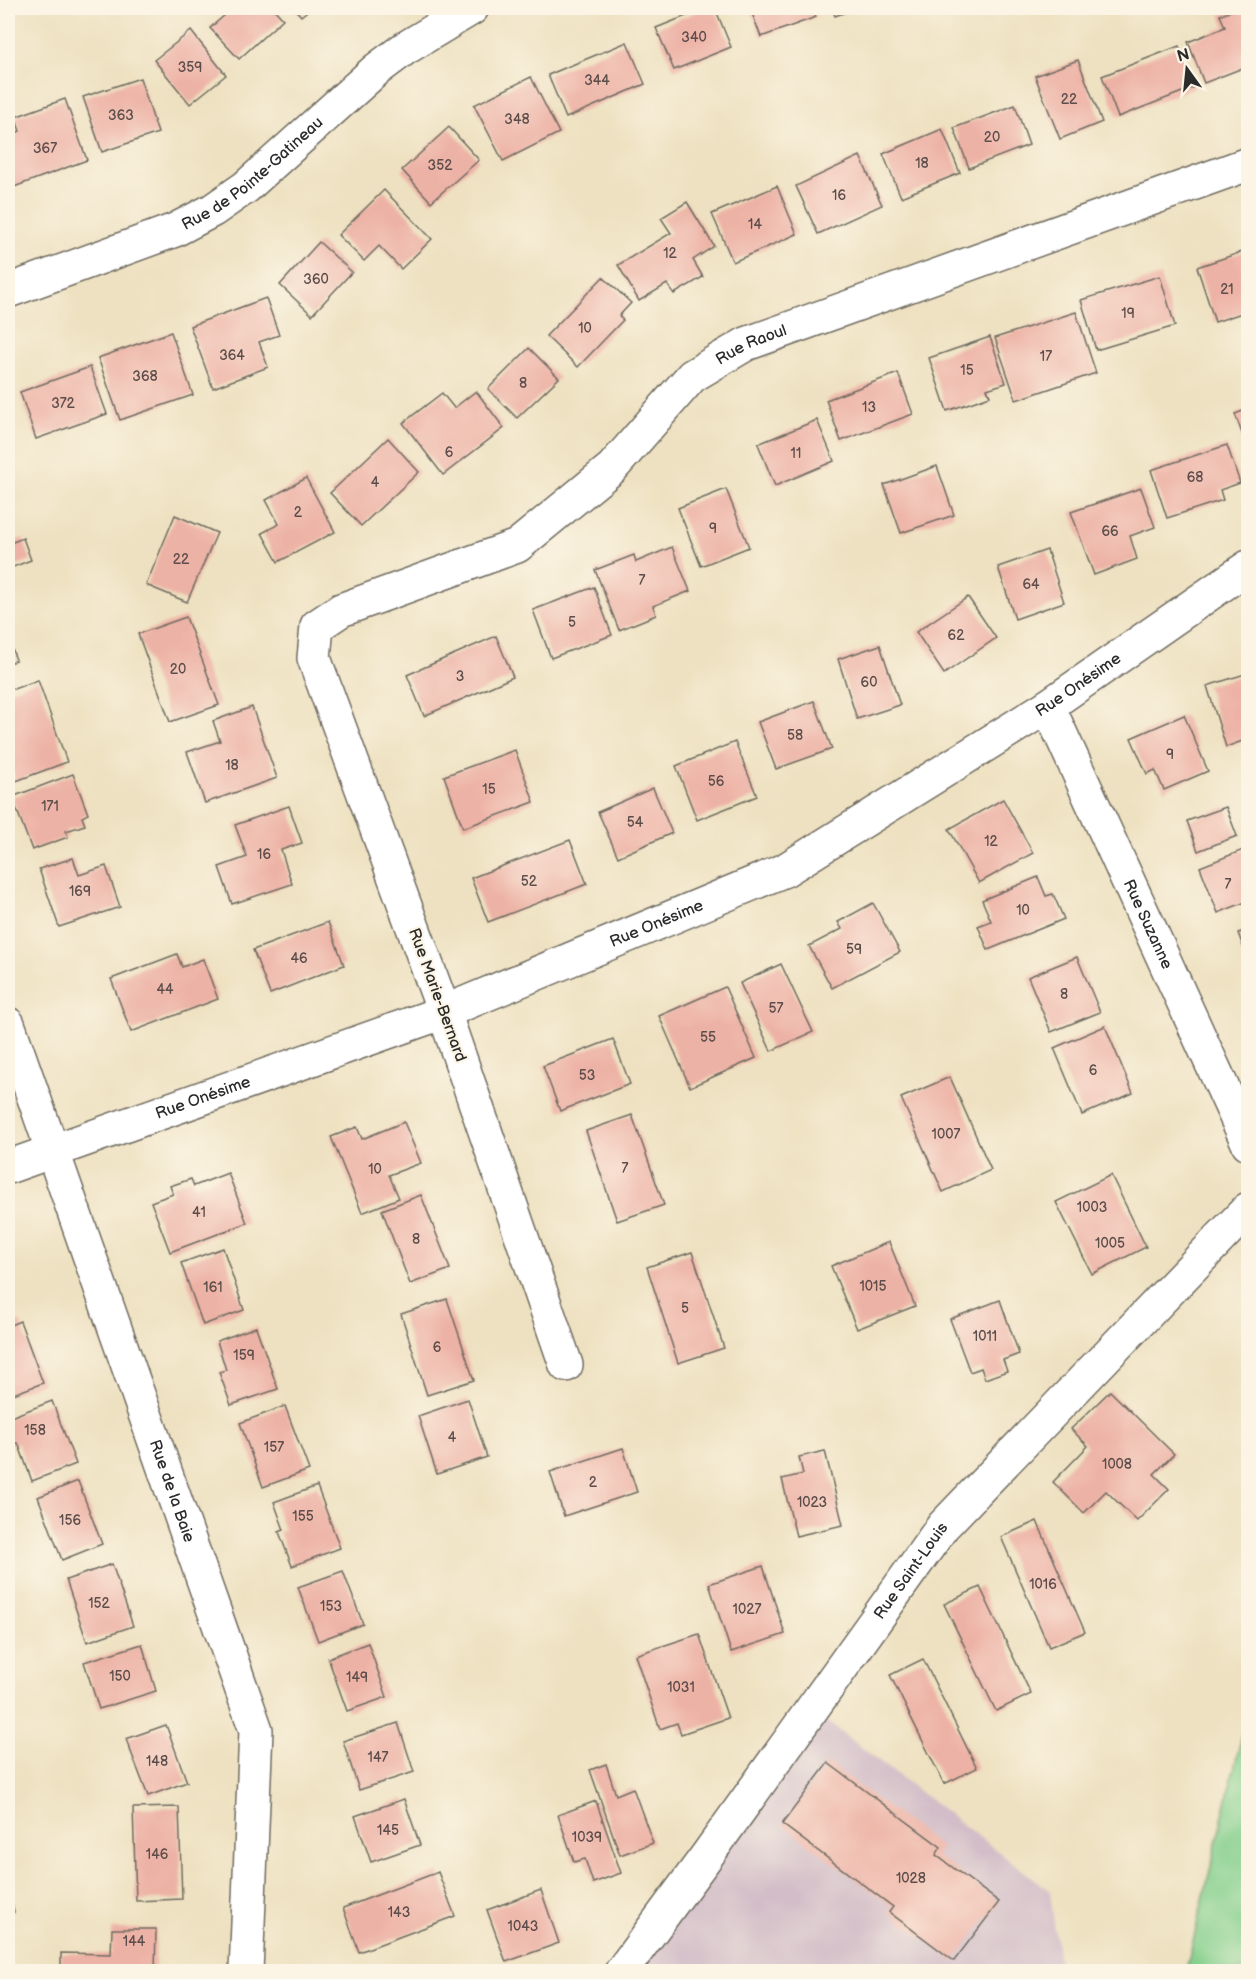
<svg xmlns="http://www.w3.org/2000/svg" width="1256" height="1979" font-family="'Balsamiq Sans',sans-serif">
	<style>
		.industrial { fill: #d2bdc8 }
		.green { fill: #84cf8c; stroke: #587d5c; stroke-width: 1.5 }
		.building { fill: #edb2a6 }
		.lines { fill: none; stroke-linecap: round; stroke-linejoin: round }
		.street-casing { stroke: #6f6b60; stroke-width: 36 }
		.secondary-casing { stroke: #6f6b60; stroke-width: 36 }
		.street { stroke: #fff; stroke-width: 33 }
		.secondary { stroke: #fff; stroke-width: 33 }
		.labels { text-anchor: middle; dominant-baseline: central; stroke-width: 4.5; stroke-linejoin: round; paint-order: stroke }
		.number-label { font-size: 14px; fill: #5c4d4a }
		.street-label { font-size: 16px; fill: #2b2b2b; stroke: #fcf5e5 }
	</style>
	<rect width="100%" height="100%" fill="#fcf5e5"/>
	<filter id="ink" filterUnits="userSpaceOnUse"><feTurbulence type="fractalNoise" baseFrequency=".0167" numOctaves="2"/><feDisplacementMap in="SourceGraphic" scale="12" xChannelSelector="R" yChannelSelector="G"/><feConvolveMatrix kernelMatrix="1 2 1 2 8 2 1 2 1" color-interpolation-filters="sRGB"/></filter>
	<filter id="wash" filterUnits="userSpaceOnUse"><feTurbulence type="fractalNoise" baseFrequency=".008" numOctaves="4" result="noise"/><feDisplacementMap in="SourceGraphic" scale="24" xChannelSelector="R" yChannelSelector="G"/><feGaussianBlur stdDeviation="1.35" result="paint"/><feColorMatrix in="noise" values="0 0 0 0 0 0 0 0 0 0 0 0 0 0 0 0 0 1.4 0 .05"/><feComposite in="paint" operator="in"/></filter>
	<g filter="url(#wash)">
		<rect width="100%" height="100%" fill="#eee1c1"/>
		<path class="industrial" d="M 808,1707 L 1050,1891 L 1060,1971 L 641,1972 Z"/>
		<path class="green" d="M 1248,1710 L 1248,1971 L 1186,1971 Z"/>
		<g id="blocks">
			<g class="building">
				<path d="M 233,8 L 273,8 L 283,19 L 239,59 L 210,28 Z"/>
				<path d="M 294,8 L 311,8 L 301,16 Z"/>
				<path d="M 706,8 L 715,8 L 731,47 L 674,70 L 656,28 Z"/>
				<path d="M 750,8 L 813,8 L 816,17 L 761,37 Z"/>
				<path d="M 832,8 L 857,8 L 835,16 Z"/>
				<path d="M 1238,8 L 1246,8 L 1248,14 L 1248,66 L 1204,83 L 1188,42 L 1225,27 L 1220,15 Z"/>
				<path d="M 191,31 L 226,75 L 190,104 L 154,60 Z"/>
				<path d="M 627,42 L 645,84 L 566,118 L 548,75 Z"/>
				<path d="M 1179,46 L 1195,87 L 1118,117 L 1102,76 Z"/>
				<path d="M 1078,60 L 1102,122 L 1060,139 L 1035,76 Z"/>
				<path d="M 531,77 L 559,133 L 503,161 L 474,105 Z"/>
				<path d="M 140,78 L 158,133 L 102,152 L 83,97 Z"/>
				<path d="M 65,99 L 87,160 L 14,187 L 8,169 L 8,136 L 20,131 L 15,117 Z"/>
				<path d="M 1015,105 L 1029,145 L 969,168 L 954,128 Z"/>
				<path d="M 449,127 L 479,160 L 431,202 L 402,170 Z"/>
				<path d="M 942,129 L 960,173 L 901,197 L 883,154 Z"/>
				<path d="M 860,156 L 882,205 L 818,234 L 796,186 Z"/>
				<path d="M 777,186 L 797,234 L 733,262 L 712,214 Z"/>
				<path d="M 384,190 L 432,239 L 401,269 L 379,246 L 364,261 L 338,235 Z"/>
				<path d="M 687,202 L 714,246 L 693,260 L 703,277 L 674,294 L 667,284 L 639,301 L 618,265 L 671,233 L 661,218 Z"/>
				<path d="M 319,242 L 352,272 L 312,315 L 280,285 Z"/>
				<path d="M 1248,250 L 1248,311 L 1215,322 L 1197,267 Z"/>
				<path d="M 1160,276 L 1175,326 L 1096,350 L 1081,300 Z"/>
				<path d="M 603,277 L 631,303 L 619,316 L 623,320 L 578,367 L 546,336 Z"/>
				<path d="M 266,298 L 279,335 L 259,342 L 268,367 L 213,388 L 190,326 Z"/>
				<path d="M 1076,312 L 1096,373 L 1016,400 L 995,338 Z"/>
				<path d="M 171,332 L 193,395 L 120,420 L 98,358 Z"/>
				<path d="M 990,337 L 1006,383 L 987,389 L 990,396 L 947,411 L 929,358 Z"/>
				<path d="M 529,348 L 559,378 L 517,418 L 488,389 Z"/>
				<path d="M 90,367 L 107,414 L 36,439 L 20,392 Z"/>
				<path d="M 898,373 L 913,414 L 841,441 L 826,400 Z"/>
				<path d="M 476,391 L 504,428 L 443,475 L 403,423 L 442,393 L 454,408 Z"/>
				<path d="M 1248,409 L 1248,450 L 1235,414 Z"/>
				<path d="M 817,420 L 834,461 L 775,486 L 758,444 Z"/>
				<path d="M 388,438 L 419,472 L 361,526 L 330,493 Z"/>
				<path d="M 1227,445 L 1240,483 L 1220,490 L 1223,500 L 1167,518 L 1151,470 Z"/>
				<path d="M 937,466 L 954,515 L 901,533 L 884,485 Z"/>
				<path d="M 306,478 L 335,532 L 278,562 L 262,533 L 279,524 L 266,500 Z"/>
				<path d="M 1141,488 L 1155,527 L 1130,536 L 1137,559 L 1094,575 L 1071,512 Z"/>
				<path d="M 726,489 L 749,547 L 701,566 L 678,508 Z"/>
				<path d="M 175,515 L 217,533 L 187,602 L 146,585 Z"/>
				<path d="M 23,538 L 31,560 L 8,569 L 8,544 Z"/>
				<path d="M 672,547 L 690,591 L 653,606 L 656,615 L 619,630 L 595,570 L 634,555 L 636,562 Z"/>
				<path d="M 1047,550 L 1064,602 L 1015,619 L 998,567 Z"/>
				<path d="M 594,587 L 612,635 L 551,658 L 533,610 Z"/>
				<path d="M 968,597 L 996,638 L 944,674 L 916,632 Z"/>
				<path d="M 186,617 L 219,705 L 170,722 L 138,634 Z"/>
				<path d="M 496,636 L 513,677 L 424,716 L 407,675 Z"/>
				<path d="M 8,638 L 16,660 L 8,664 Z"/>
				<path d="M 880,645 L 900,705 L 857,719 L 838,659 Z"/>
				<path d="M 1248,673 L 1248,739 L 1226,747 L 1207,686 Z"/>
				<path d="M 38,680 L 67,762 L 16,781 L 8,758 L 8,691 Z"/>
				<path d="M 814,701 L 832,749 L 776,769 L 758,722 Z"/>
				<path d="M 252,707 L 277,778 L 205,803 L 187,752 L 220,741 L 213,721 Z"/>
				<path d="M 1184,715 L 1208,771 L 1164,790 L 1155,770 L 1147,774 L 1131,738 Z"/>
				<path d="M 735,742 L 757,796 L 697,820 L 676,766 Z"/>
				<path d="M 515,750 L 534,802 L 463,828 L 444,776 Z"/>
				<path d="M 73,774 L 88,814 L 82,817 L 85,825 L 66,831 L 68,837 L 32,850 L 12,797 Z"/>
				<path d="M 653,788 L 672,833 L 618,857 L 598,812 Z"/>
				<path d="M 1003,799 L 1033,853 L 979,883 L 949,829 Z"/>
				<path d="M 289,806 L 302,843 L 281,850 L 292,884 L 232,904 L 219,867 L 247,857 L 235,825 Z"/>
				<path d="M 1226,807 L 1237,836 L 1198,851 L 1187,821 Z"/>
				<path d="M 570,840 L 587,884 L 488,922 L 471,878 Z"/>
				<path d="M 1248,848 L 1248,901 L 1218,913 L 1200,867 Z"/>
				<path d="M 73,858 L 79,875 L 106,866 L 120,907 L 59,927 L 39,869 Z"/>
				<path d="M 1038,877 L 1046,896 L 1053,894 L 1064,919 L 988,950 L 978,926 L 991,921 L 982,900 Z"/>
				<path d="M 873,903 L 900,952 L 832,988 L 809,946 L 842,929 L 838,922 Z"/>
				<path d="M 328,922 L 344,965 L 270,994 L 253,950 Z"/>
				<path d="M 1248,930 L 1248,960 L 1238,933 Z"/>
				<path d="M 177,954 L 182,967 L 203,959 L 218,999 L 131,1032 L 111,979 Z"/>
				<path d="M 1077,957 L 1100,1012 L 1051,1032 L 1028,977 Z"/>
				<path d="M 781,964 L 813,1032 L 771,1051 L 740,983 Z"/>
				<path d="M 725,987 L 756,1058 L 690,1087 L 659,1016 Z"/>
				<path d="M 1105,1026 L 1133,1093 L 1082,1115 L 1054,1048 Z"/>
				<path d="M 613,1039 L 630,1084 L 560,1111 L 543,1066 Z"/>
				<path d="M 950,1077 L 991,1170 L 943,1192 L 901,1098 Z"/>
				<path d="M 632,1115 L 664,1205 L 617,1221 L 586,1131 Z"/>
				<path d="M 404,1122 L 421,1163 L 389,1175 L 399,1198 L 362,1213 L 331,1137 L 357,1127 L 362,1139 Z"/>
				<path d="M 228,1173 L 247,1223 L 170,1252 L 151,1202 L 173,1194 L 170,1186 L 191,1179 L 194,1186 Z"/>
				<path d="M 1111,1175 L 1146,1247 L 1092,1274 L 1056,1202 Z"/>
				<path d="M 421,1195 L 450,1269 L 410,1284 L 382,1210 Z"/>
				<path d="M 889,1242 L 915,1306 L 857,1329 L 831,1266 Z"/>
				<path d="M 223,1248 L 244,1310 L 203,1325 L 181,1263 Z"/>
				<path d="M 692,1252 L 724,1348 L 678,1363 L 647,1267 Z"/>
				<path d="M 447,1299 L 474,1380 L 427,1395 L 401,1314 Z"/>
				<path d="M 1000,1300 L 1019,1354 L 1003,1360 L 1007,1371 L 985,1379 L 981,1368 L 970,1372 L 950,1319 Z"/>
				<path d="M 20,1321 L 43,1383 L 8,1396 L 8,1326 Z"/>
				<path d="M 256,1327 L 278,1389 L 231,1405 L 219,1372 L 226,1370 L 217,1341 Z"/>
				<path d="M 1110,1391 L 1174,1454 L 1154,1474 L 1169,1489 L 1137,1521 L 1106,1491 L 1084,1513 L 1053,1482 L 1088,1446 L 1071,1429 Z"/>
				<path d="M 468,1399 L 487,1457 L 437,1474 L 418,1416 Z"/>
				<path d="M 52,1401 L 76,1464 L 32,1481 L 18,1443 L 8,1446 L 8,1418 Z"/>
				<path d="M 285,1406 L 309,1470 L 263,1487 L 240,1423 Z"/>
				<path d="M 623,1448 L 637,1492 L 564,1516 L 550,1472 Z"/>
				<path d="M 825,1451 L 843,1525 L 796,1536 L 782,1479 L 803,1474 L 799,1457 Z"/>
				<path d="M 78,1481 L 102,1544 L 62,1560 L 38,1497 Z"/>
				<path d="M 317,1486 L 340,1548 L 292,1566 L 279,1532 L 284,1530 L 274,1502 Z"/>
				<path d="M 1037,1521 L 1085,1632 L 1049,1647 L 1001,1537 Z"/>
				<path d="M 112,1564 L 133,1626 L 87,1642 L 66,1580 Z"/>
				<path d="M 763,1566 L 785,1634 L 731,1652 L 709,1584 Z"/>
				<path d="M 343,1571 L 363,1624 L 318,1641 L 298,1587 Z"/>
				<path d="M 980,1587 L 1031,1694 L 996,1711 L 944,1604 Z"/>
				<path d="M 699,1634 L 728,1718 L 681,1734 L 677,1723 L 660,1729 L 635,1655 Z"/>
				<path d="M 368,1643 L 387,1697 L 347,1711 L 328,1658 Z"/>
				<path d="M 142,1644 L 156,1691 L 99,1709 L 84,1662 Z"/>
				<path d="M 923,1659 L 977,1768 L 944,1784 L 890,1675 Z"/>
				<path d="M 398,1723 L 414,1772 L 359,1790 L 343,1741 Z"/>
				<path d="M 166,1725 L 187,1782 L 148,1796 L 126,1739 Z"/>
				<path d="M 828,1763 L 941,1847 L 936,1855 L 999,1902 L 954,1961 L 889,1912 L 893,1907 L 782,1824 Z"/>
				<path d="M 606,1764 L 616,1795 L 633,1788 L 653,1843 L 620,1855 L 590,1770 Z"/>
				<path d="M 404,1799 L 420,1845 L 371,1862 L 355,1816 Z"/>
				<path d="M 596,1801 L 621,1873 L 593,1883 L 585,1859 L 574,1862 L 558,1815 Z"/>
				<path d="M 179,1807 L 182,1899 L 136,1901 L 133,1808 Z"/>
				<path d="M 438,1872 L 455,1916 L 359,1952 L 343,1908 Z"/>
				<path d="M 8,1885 L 14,1912 L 8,1913 Z"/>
				<path d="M 541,1890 L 559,1943 L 506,1962 L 487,1910 Z"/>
				<path d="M 112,1929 L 156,1929 L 155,1972 L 61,1972 L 61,1953 L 111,1954 Z"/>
			</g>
		</g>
	</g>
	<g filter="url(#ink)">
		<use href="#blocks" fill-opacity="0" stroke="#6f6b60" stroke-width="1.5"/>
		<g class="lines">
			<defs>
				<g id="street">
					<path id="s1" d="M 8,291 L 175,230 L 213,210 L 246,187 L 376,70 L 404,49 L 472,8"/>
					<path id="s2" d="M 1048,706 L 1248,1143"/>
					<path id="s3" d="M 8,1024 L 256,1730 L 246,1972"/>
					<path id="s4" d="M 8,1167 L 444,1012 L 785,870 L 1048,706 L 1248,567"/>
					<path id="s5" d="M 566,1365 L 444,1012 L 314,658 L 317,626 L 341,610 L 517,546 L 612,468 L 692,376 L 746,344 L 1248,164"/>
				</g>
				<g id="secondary">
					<path id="s6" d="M 621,1972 L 706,1857 L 943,1526 L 1248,1209"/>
				</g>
			</defs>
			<use href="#street" class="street-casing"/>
			<use href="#secondary" class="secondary-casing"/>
			<use href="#street" class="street"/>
			<use href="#secondary" class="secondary"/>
		</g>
	</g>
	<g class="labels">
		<g class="number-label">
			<text x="694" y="37">340</text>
			<text x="190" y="67">359</text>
			<text x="597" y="80">344</text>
			<text x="1069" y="99">22</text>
			<text x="121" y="115">363</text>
			<text x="517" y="119">348</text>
			<text x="992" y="137">20</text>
			<text x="45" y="148">367</text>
			<text x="922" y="163">18</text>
			<text x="440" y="165">352</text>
			<text x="839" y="195">16</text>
			<text x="755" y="224">14</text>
			<text x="670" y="253">12</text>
			<text x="316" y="279">360</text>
			<text x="1227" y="289">21</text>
			<text x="1128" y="313">19</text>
			<text x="585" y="328">10</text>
			<text x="232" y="355">364</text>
			<text x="1046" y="356">17</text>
			<text x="967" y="370">15</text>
			<text x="145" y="376">368</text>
			<text x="523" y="383">8</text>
			<text x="63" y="403">372</text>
			<text x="869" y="407">13</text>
			<text x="449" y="452">6</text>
			<text x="796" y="453">11</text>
			<text x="1195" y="477">68</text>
			<text x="375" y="482">4</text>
			<text x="298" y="512">2</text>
			<text x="713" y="528">9</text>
			<text x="1110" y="531">66</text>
			<text x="181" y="559">22</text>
			<text x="642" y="580">7</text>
			<text x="1031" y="584">64</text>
			<text x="572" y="622">5</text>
			<text x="956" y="635">62</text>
			<text x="178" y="669">20</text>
			<text x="460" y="676">3</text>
			<text x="869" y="682">60</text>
			<text x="795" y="735">58</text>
			<text x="1170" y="754">9</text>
			<text x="232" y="765">18</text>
			<text x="716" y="781">56</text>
			<text x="489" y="789">15</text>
			<text x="50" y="806">171</text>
			<text x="635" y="822">54</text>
			<text x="991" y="841">12</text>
			<text x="264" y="854">16</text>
			<text x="529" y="881">52</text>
			<text x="1228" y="884">7</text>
			<text x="80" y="891">169</text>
			<text x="1023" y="910">10</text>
			<text x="854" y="949">59</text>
			<text x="299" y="958">46</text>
			<text x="165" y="989">44</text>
			<text x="1064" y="994">8</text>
			<text x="776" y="1008">57</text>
			<text x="708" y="1037">55</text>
			<text x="1093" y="1070">6</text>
			<text x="587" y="1075">53</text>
			<text x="946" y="1134">1007</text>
			<text x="625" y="1168">7</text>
			<text x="375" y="1169">10</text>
			<text x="1092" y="1207">1003</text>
			<text x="199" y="1212">41</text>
			<text x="416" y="1239">8</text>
			<text x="1110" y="1243">1005</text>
			<text x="873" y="1286">1015</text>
			<text x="213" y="1287">161</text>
			<text x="685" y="1308">5</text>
			<text x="985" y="1336">1011</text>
			<text x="437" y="1347">6</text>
			<text x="244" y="1355">159</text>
			<text x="35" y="1430">158</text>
			<text x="452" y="1437">4</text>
			<text x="274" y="1447">157</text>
			<text x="1117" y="1464">1008</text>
			<text x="593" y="1482">2</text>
			<text x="812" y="1502">1023</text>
			<text x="303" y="1516">155</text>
			<text x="70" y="1520">156</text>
			<text x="1043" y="1584">1016</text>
			<text x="99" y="1603">152</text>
			<text x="331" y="1606">153</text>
			<text x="747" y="1609">1027</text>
			<text x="120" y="1676">150</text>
			<text x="357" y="1677">149</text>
			<text x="681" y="1687">1031</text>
			<text x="378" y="1757">147</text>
			<text x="157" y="1761">148</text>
			<text x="388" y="1830">145</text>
			<text x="587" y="1837">1039</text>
			<text x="157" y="1854">146</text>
			<text x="911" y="1878">1028</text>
			<text x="399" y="1912">143</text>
			<text x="523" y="1926">1043</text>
			<text x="134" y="1941">144</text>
		</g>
		<g class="street-label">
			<text stroke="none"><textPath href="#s1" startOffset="274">Rue de Pointe-Gatineau</textPath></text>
			<text stroke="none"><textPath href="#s5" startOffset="1311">Rue Raoul</textPath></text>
			<text stroke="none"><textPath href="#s4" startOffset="1179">Rue Onésime</textPath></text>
			<text stroke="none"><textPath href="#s4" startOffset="693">Rue Onésime</textPath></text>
			<text stroke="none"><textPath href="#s2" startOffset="240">Rue Suzanne</textPath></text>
			<text transform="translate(437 995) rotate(70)">Rue Marie-Bernard</text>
			<text stroke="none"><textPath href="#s4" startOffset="207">Rue Onésime</textPath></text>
			<text stroke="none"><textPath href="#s3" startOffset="495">Rue de la Baie</textPath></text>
			<text stroke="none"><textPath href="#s6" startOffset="495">Rue Saint-Louis</textPath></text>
		</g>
	</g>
	<rect width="1256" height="1979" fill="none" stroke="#fcf5e5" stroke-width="30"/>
	<g transform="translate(1187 69) rotate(345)" stroke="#fcf5e5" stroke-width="4.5" paint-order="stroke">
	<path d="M0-4.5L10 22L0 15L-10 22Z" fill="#2b2b2b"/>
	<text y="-9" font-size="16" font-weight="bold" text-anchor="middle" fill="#2b2b2b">N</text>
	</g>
</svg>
